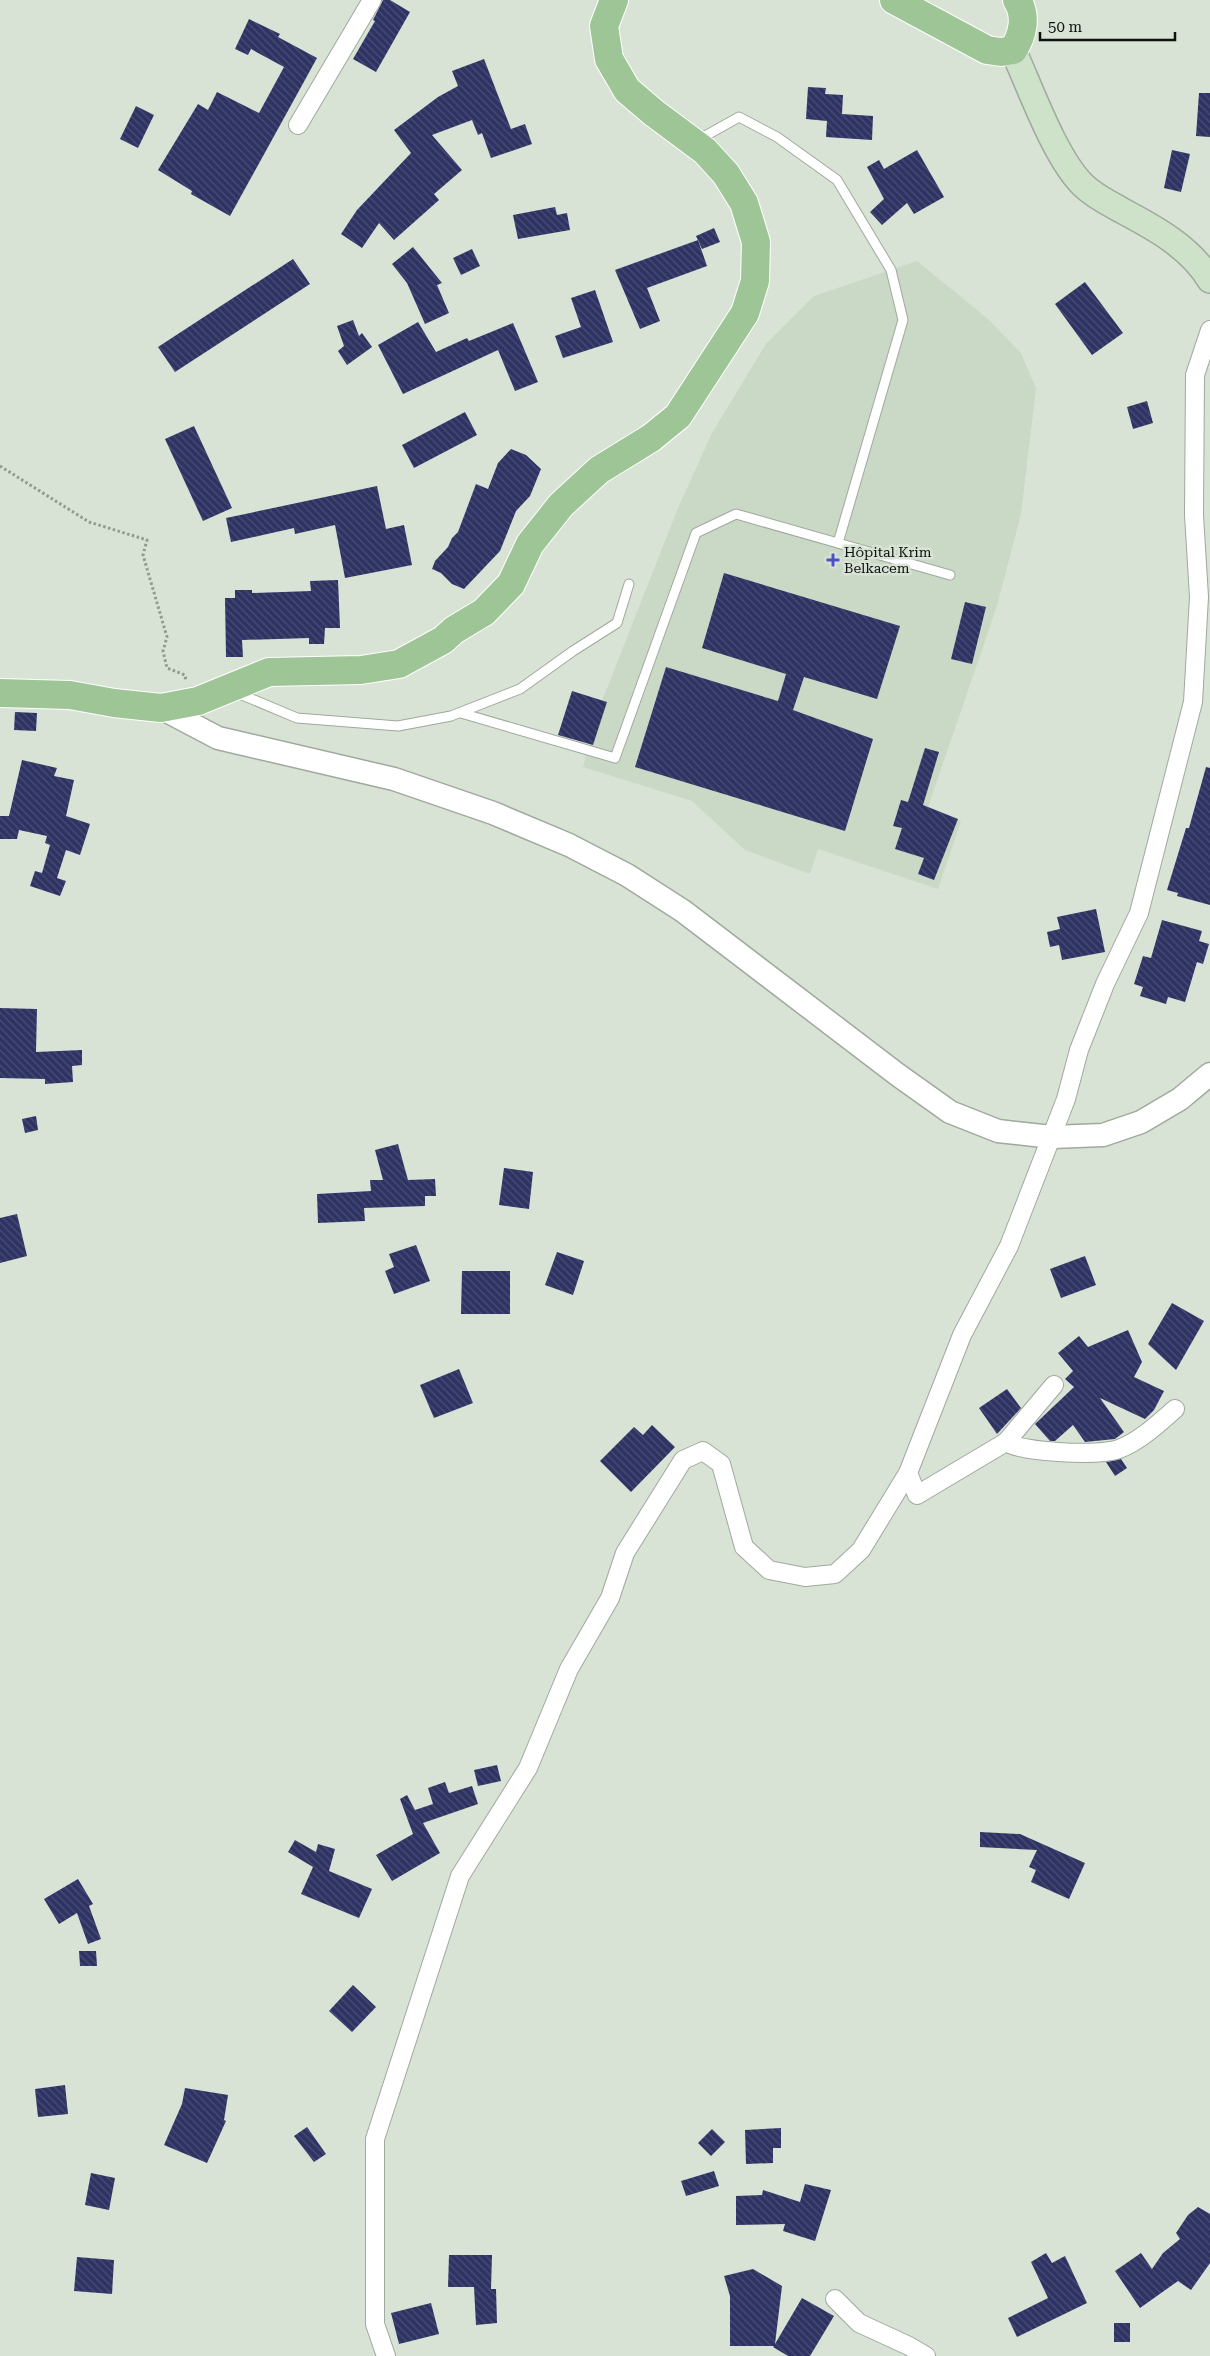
<svg xmlns="http://www.w3.org/2000/svg" width="1210" height="2356" font-family="'Roboto Serif',serif">
	<style>
		.built { fill: #c9d9c6 }
		.building { fill: url(#building-back-hatch) }
		.lines { fill: none; stroke-linecap: round; stroke-linejoin: round }
		.service-casing { stroke: #9fa99d; stroke-width: 11 }
		.minor-casing { stroke: #9fa99d; stroke-width: 20 }
		.tertiary-casing { stroke: #9fa99d; stroke-width: 25 }
		.secondary-casing { stroke: #9fa99d; stroke-width: 28 }
		.primary-casing { stroke: #fff; stroke-width: 30 }
		.path { stroke: #929a90; stroke-width: 3; stroke-dasharray: 2.5 2.5; stroke-linecap: butt }
		.service { stroke: #fff; stroke-width: 9 }
		.minor { stroke: #fff; stroke-width: 18 }
		.tertiary { stroke: #fff; stroke-width: 22 }
		.secondary { stroke: #cee2ca; stroke-width: 25 }
		.primary { stroke: #9ec596; stroke-width: 28 }
		.poi-dot { fill: #4d52c8; stroke: #d8e3d6; stroke-width: 2 }
		.labels { text-anchor: middle; dominant-baseline: central; stroke-width: 5; stroke-linejoin: round; paint-order: stroke }
		.poi-label { font-size: 14px; fill: #0e110d; stroke: #d8e3d6; text-anchor: start }
	</style>
	<defs>
		<pattern id="building-back-hatch" width="6" height="6" patternUnits="userSpaceOnUse" patternTransform="scale(1.25)"><rect width="6" height="6" fill="#2e3363"/><path d="M-1 5l2 2M0 0l6 6M5-1l2 2" fill="none" stroke="#494e74"/></pattern>
	</defs>
	<rect width="100%" height="100%" fill="#d8e3d6"/>
	<path class="built" d="M 917,261 L 988,319 L 1021,353 L 1036,388 L 1021,514 L 997,606 L 927,810 L 961,821 L 938,889 L 818,849 L 810,874 L 745,850 L 692,801 L 583,767 L 600,706 L 678,508 L 712,433 L 766,344 L 814,296 Z"/>
	<g class="building">
		<path d="M 383,0 L 390,0 L 410,12 L 376,72 L 353,59 L 375,21 L 373,20 Z"/>
		<path d="M 249,19 L 280,34 L 278,37 L 317,58 L 230,216 L 191,194 L 192,191 L 158,170 L 198,104 L 208,110 L 217,92 L 259,113 L 284,67 L 251,49 L 248,55 L 235,49 Z"/>
		<path d="M 484,59 L 511,129 L 525,124 L 532,144 L 491,158 L 482,133 L 478,135 L 472,120 L 432,135 L 462,170 L 434,194 L 439,200 L 394,240 L 379,223 L 362,248 L 341,234 L 357,210 L 411,153 L 394,130 L 438,97 L 458,86 L 452,71 Z"/>
		<path d="M 808,87 L 826,88 L 825,94 L 843,95 L 842,114 L 873,116 L 872,140 L 826,137 L 827,121 L 806,119 Z"/>
		<path d="M 1199,93 L 1210,93 L 1210,137 L 1196,136 Z"/>
		<path d="M 136,106 L 154,115 L 138,148 L 120,139 Z"/>
		<path d="M 917,150 L 944,197 L 914,214 L 907,203 L 882,225 L 870,212 L 884,199 L 867,167 L 879,160 L 884,169 Z"/>
		<path d="M 1172,150 L 1190,154 L 1181,192 L 1164,188 Z"/>
		<path d="M 555,207 L 557,215 L 567,213 L 570,230 L 518,239 L 513,215 Z"/>
		<path d="M 714,228 L 720,242 L 702,249 L 696,236 Z"/>
		<path d="M 698,240 L 707,266 L 647,288 L 660,321 L 640,329 L 615,270 Z"/>
		<path d="M 413,247 L 442,283 L 437,285 L 449,313 L 425,324 L 407,283 L 392,264 Z"/>
		<path d="M 472,249 L 480,266 L 461,275 L 453,258 Z"/>
		<path d="M 293,259 L 310,284 L 175,372 L 158,347 Z"/>
		<path d="M 1085,282 L 1123,333 L 1092,355 L 1055,304 Z"/>
		<path d="M 595,290 L 613,342 L 563,358 L 555,336 L 581,327 L 571,298 Z"/>
		<path d="M 353,320 L 359,336 L 362,333 L 372,347 L 347,365 L 338,351 L 344,346 L 337,326 Z"/>
		<path d="M 418,322 L 436,352 L 467,338 L 469,341 L 513,323 L 538,382 L 515,391 L 498,350 L 403,394 L 378,345 Z"/>
		<path d="M 1147,401 L 1153,423 L 1133,429 L 1127,407 Z"/>
		<path d="M 465,412 L 477,435 L 414,468 L 402,445 Z"/>
		<path d="M 194,426 L 232,508 L 203,521 L 165,439 Z"/>
		<path d="M 511,449 L 526,455 L 541,469 L 530,496 L 516,511 L 500,551 L 464,589 L 452,584 L 441,573 L 432,569 L 435,561 L 448,547 L 452,538 L 458,532 L 476,484 L 488,489 L 498,463 Z"/>
		<path d="M 377,486 L 386,529 L 404,525 L 412,565 L 345,578 L 335,525 L 295,534 L 294,528 L 231,542 L 226,518 Z"/>
		<path d="M 724,573 L 900,626 L 877,699 L 804,677 L 793,710 L 873,739 L 845,831 L 635,767 L 666,667 L 778,701 L 786,674 L 702,648 Z"/>
		<path d="M 338,580 L 340,628 L 325,628 L 324,644 L 309,644 L 309,638 L 242,640 L 243,657 L 226,657 L 225,598 L 235,598 L 235,590 L 252,590 L 252,593 L 311,591 L 310,581 Z"/>
		<path d="M 965,602 L 986,607 L 972,664 L 951,659 Z"/>
		<path d="M 572,691 L 607,702 L 593,745 L 558,735 Z"/>
		<path d="M 15,712 L 37,713 L 36,731 L 14,730 Z"/>
		<path d="M 925,748 L 939,752 L 923,805 L 958,819 L 934,880 L 918,874 L 924,858 L 895,849 L 902,828 L 893,826 L 901,800 L 908,802 Z"/>
		<path d="M 22,760 L 57,768 L 54,776 L 74,780 L 66,816 L 90,824 L 80,855 L 66,850 L 57,878 L 66,881 L 60,896 L 30,886 L 35,871 L 42,873 L 50,845 L 45,843 L 47,836 L 19,830 L 17,839 L 0,839 L 0,816 L 9,816 Z"/>
		<path d="M 1206,767 L 1210,768 L 1210,905 L 1177,896 L 1178,893 L 1167,890 L 1186,828 L 1189,828 Z"/>
		<path d="M 1096,909 L 1105,952 L 1062,960 L 1059,945 L 1050,947 L 1047,932 L 1060,929 L 1057,917 Z"/>
		<path d="M 1162,920 L 1202,931 L 1199,941 L 1209,944 L 1203,964 L 1197,962 L 1185,1002 L 1168,997 L 1166,1004 L 1140,996 L 1143,987 L 1134,984 L 1143,956 L 1151,958 Z"/>
		<path d="M 0,1008 L 37,1009 L 36,1052 L 82,1050 L 82,1065 L 72,1066 L 73,1082 L 45,1084 L 45,1079 L 0,1078 Z"/>
		<path d="M 36,1116 L 38,1130 L 25,1133 L 22,1119 Z"/>
		<path d="M 398,1144 L 408,1180 L 435,1179 L 436,1196 L 425,1196 L 425,1206 L 364,1208 L 365,1221 L 318,1223 L 317,1194 L 371,1191 L 370,1180 L 383,1180 L 375,1150 Z"/>
		<path d="M 504,1168 L 533,1172 L 529,1209 L 499,1205 Z"/>
		<path d="M 17,1214 L 27,1256 L 0,1263 L 0,1218 Z"/>
		<path d="M 416,1245 L 430,1281 L 394,1294 L 385,1271 L 394,1267 L 389,1254 Z"/>
		<path d="M 557,1252 L 584,1261 L 573,1295 L 545,1285 Z"/>
		<path d="M 1085,1256 L 1096,1285 L 1061,1298 L 1050,1269 Z"/>
		<path d="M 462,1271 L 510,1271 L 510,1314 L 461,1314 Z"/>
		<path d="M 1172,1303 L 1204,1321 L 1176,1370 L 1148,1344 Z"/>
		<path d="M 1128,1330 L 1142,1362 L 1134,1377 L 1164,1391 L 1154,1410 L 1145,1419 L 1100,1398 L 1124,1432 L 1115,1439 L 1085,1442 L 1073,1425 L 1055,1441 L 1050,1441 L 1035,1424 L 1074,1387 L 1065,1379 L 1073,1371 L 1058,1353 L 1079,1336 L 1088,1347 Z"/>
		<path d="M 459,1369 L 473,1403 L 434,1418 L 420,1385 Z"/>
		<path d="M 1007,1389 L 1021,1408 L 997,1434 L 979,1408 Z"/>
		<path d="M 652,1425 L 675,1447 L 631,1492 L 600,1461 L 634,1427 L 643,1435 Z"/>
		<path d="M 1121,1459 L 1127,1468 L 1115,1476 L 1106,1462 Z"/>
		<path d="M 497,1765 L 501,1781 L 478,1786 L 474,1770 Z"/>
		<path d="M 445,1782 L 449,1793 L 472,1786 L 478,1804 L 423,1823 L 440,1853 L 392,1881 L 376,1855 L 413,1834 L 400,1799 L 407,1795 L 415,1810 L 433,1804 L 428,1788 Z"/>
		<path d="M 980,1832 L 1020,1834 L 1085,1863 L 1069,1899 L 1031,1882 L 1036,1870 L 1029,1867 L 1037,1850 L 980,1847 Z"/>
		<path d="M 295,1840 L 316,1852 L 318,1844 L 335,1849 L 329,1871 L 372,1889 L 359,1918 L 301,1894 L 313,1867 L 288,1852 Z"/>
		<path d="M 78,1879 L 93,1904 L 89,1906 L 101,1939 L 88,1944 L 77,1913 L 59,1924 L 44,1899 Z"/>
		<path d="M 79,1951 L 96,1951 L 97,1966 L 80,1966 Z"/>
		<path d="M 353,1985 L 376,2007 L 352,2032 L 329,2011 Z"/>
		<path d="M 65,2085 L 68,2114 L 38,2117 L 35,2089 Z"/>
		<path d="M 185,2088 L 228,2095 L 224,2120 L 226,2121 L 207,2163 L 164,2145 L 182,2104 Z"/>
		<path d="M 307,2127 L 326,2154 L 314,2162 L 294,2136 Z"/>
		<path d="M 781,2128 L 781,2148 L 773,2148 L 773,2163 L 746,2164 L 745,2130 Z"/>
		<path d="M 712,2129 L 725,2142 L 711,2156 L 698,2143 Z"/>
		<path d="M 714,2171 L 719,2186 L 686,2196 L 681,2181 Z"/>
		<path d="M 91,2173 L 115,2178 L 109,2210 L 85,2205 Z"/>
		<path d="M 805,2184 L 831,2190 L 815,2241 L 783,2231 L 785,2224 L 736,2225 L 736,2196 L 762,2195 L 763,2190 L 800,2202 Z"/>
		<path d="M 1198,2207 L 1210,2214 L 1210,2263 L 1191,2290 L 1178,2281 L 1140,2308 L 1115,2271 L 1141,2253 L 1152,2269 L 1163,2253 L 1180,2239 L 1176,2233 L 1188,2215 Z"/>
		<path d="M 1046,2253 L 1052,2263 L 1065,2256 L 1087,2303 L 1017,2337 L 1008,2318 L 1048,2298 L 1031,2262 Z"/>
		<path d="M 449,2255 L 492,2255 L 491,2289 L 496,2289 L 497,2323 L 476,2325 L 474,2287 L 448,2287 Z"/>
		<path d="M 77,2257 L 114,2260 L 112,2294 L 74,2291 Z"/>
		<path d="M 753,2269 L 782,2286 L 775,2344 L 802,2298 L 834,2316 L 810,2356 L 788,2356 L 773,2347 L 774,2346 L 730,2346 L 730,2296 L 724,2276 Z"/>
		<path d="M 431,2303 L 439,2334 L 399,2344 L 391,2313 Z"/>
		<rect x="1114" y="2323" width="16" height="19"/>
	</g>
	<g class="lines">
		<defs>
			<g id="service">
				<path d="M 698,140 L 739,117 L 777,137 L 837,180 L 891,270 L 903,320 L 838,543"/>
				<path d="M 235,692 L 297,718 L 398,726 L 451,716 L 520,689 L 573,651 L 617,623 L 629,584"/>
				<path d="M 461,713 L 615,758 L 696,533 L 736,514 L 950,575"/>
			</g>
			<g id="minor">
				<path d="M 298,125 L 372,0"/>
				<path d="M 1006,1442 L 1054,1385"/>
				<path d="M 908,1473 L 917,1495 L 1006,1442 C 1023,1453 1100,1456 1119,1449 C 1140,1441 1159,1423 1175,1409"/>
				<path d="M 835,2299 L 859,2323 L 909,2346 L 926,2356"/>
				<path d="M 386,2356 L 375,2324 L 375,2139 L 460,1876 L 528,1768 L 569,1669 L 610,1598 L 625,1553 L 683,1460 L 703,1451 L 721,1464 L 744,1547 L 769,1570 L 805,1577 L 835,1574 L 861,1550 L 908,1473 L 962,1335 L 1009,1246 L 1066,1099 L 1079,1050 L 1105,984 L 1139,913 L 1193,702 L 1199,597 L 1194,515 L 1195,375 L 1210,330"/>
			</g>
			<path id="tertiary" d="M 161,708 L 218,738 L 394,779 L 493,813 L 569,845 L 627,875 L 683,911 L 898,1075 L 950,1112 L 998,1131 L 1052,1137 L 1103,1135 L 1141,1122 L 1180,1099 L 1210,1074"/>
			<path id="secondary" d="M 1013,50 C 1030,87 1055,158 1083,185 C 1094,196 1107,202 1121,210 C 1155,228 1190,247 1210,280"/>
			<g id="primary">
				<path d="M 894,0 L 987,50 L 1001,52 L 1013,50 C 1023,35 1027,16 1017,0"/>
				<path d="M 0,693 L 70,695 L 114,703 L 161,708 L 198,701 L 269,672 L 361,670 L 399,664 L 443,640 L 454,630 L 484,612 L 511,584 L 530,544 L 561,505 L 599,470 L 651,438 L 678,416 L 745,313 L 755,281 L 756,242 L 744,203 L 726,174 L 705,151 L 654,113 L 627,90 L 609,59 L 604,26 L 614,0"/>
			</g>
		</defs>
		<use href="#service" class="service-casing"/>
		<use href="#minor" class="minor-casing"/>
		<use href="#tertiary" class="tertiary-casing"/>
		<use href="#secondary" class="secondary-casing"/>
		<use href="#primary" class="primary-casing"/>
		<path class="path" d="M 0,466 L 89,522 L 147,540 L 143,555 L 167,637 L 163,651 L 167,668 L 185,675 L 186,681"/>
		<use href="#service" class="service"/>
		<use href="#minor" class="minor"/>
		<use href="#tertiary" class="tertiary"/>
		<use href="#secondary" class="secondary"/>
		<use href="#primary" class="primary"/>
	</g>
	<path class="poi-dot" d="M830.5 552.5h5v5h5v5h-5v5h-5v-5h-5v-5h5z"/>
	<g class="labels">
		<g class="poi-label">
			<text x="844" y="552">Hôpital Krim<tspan x="844" dy="16">Belkacem</tspan></text>
		</g>
	</g>
	<path d="M1040 32v8h135v-8" fill="none" stroke="#0e110d" stroke-width="2.5"/>
	<text x="1048" y="32" font-size="15" fill="#0e110d" stroke="#d8e3d6" stroke-width="4" paint-order="stroke">50 m</text>
</svg>
